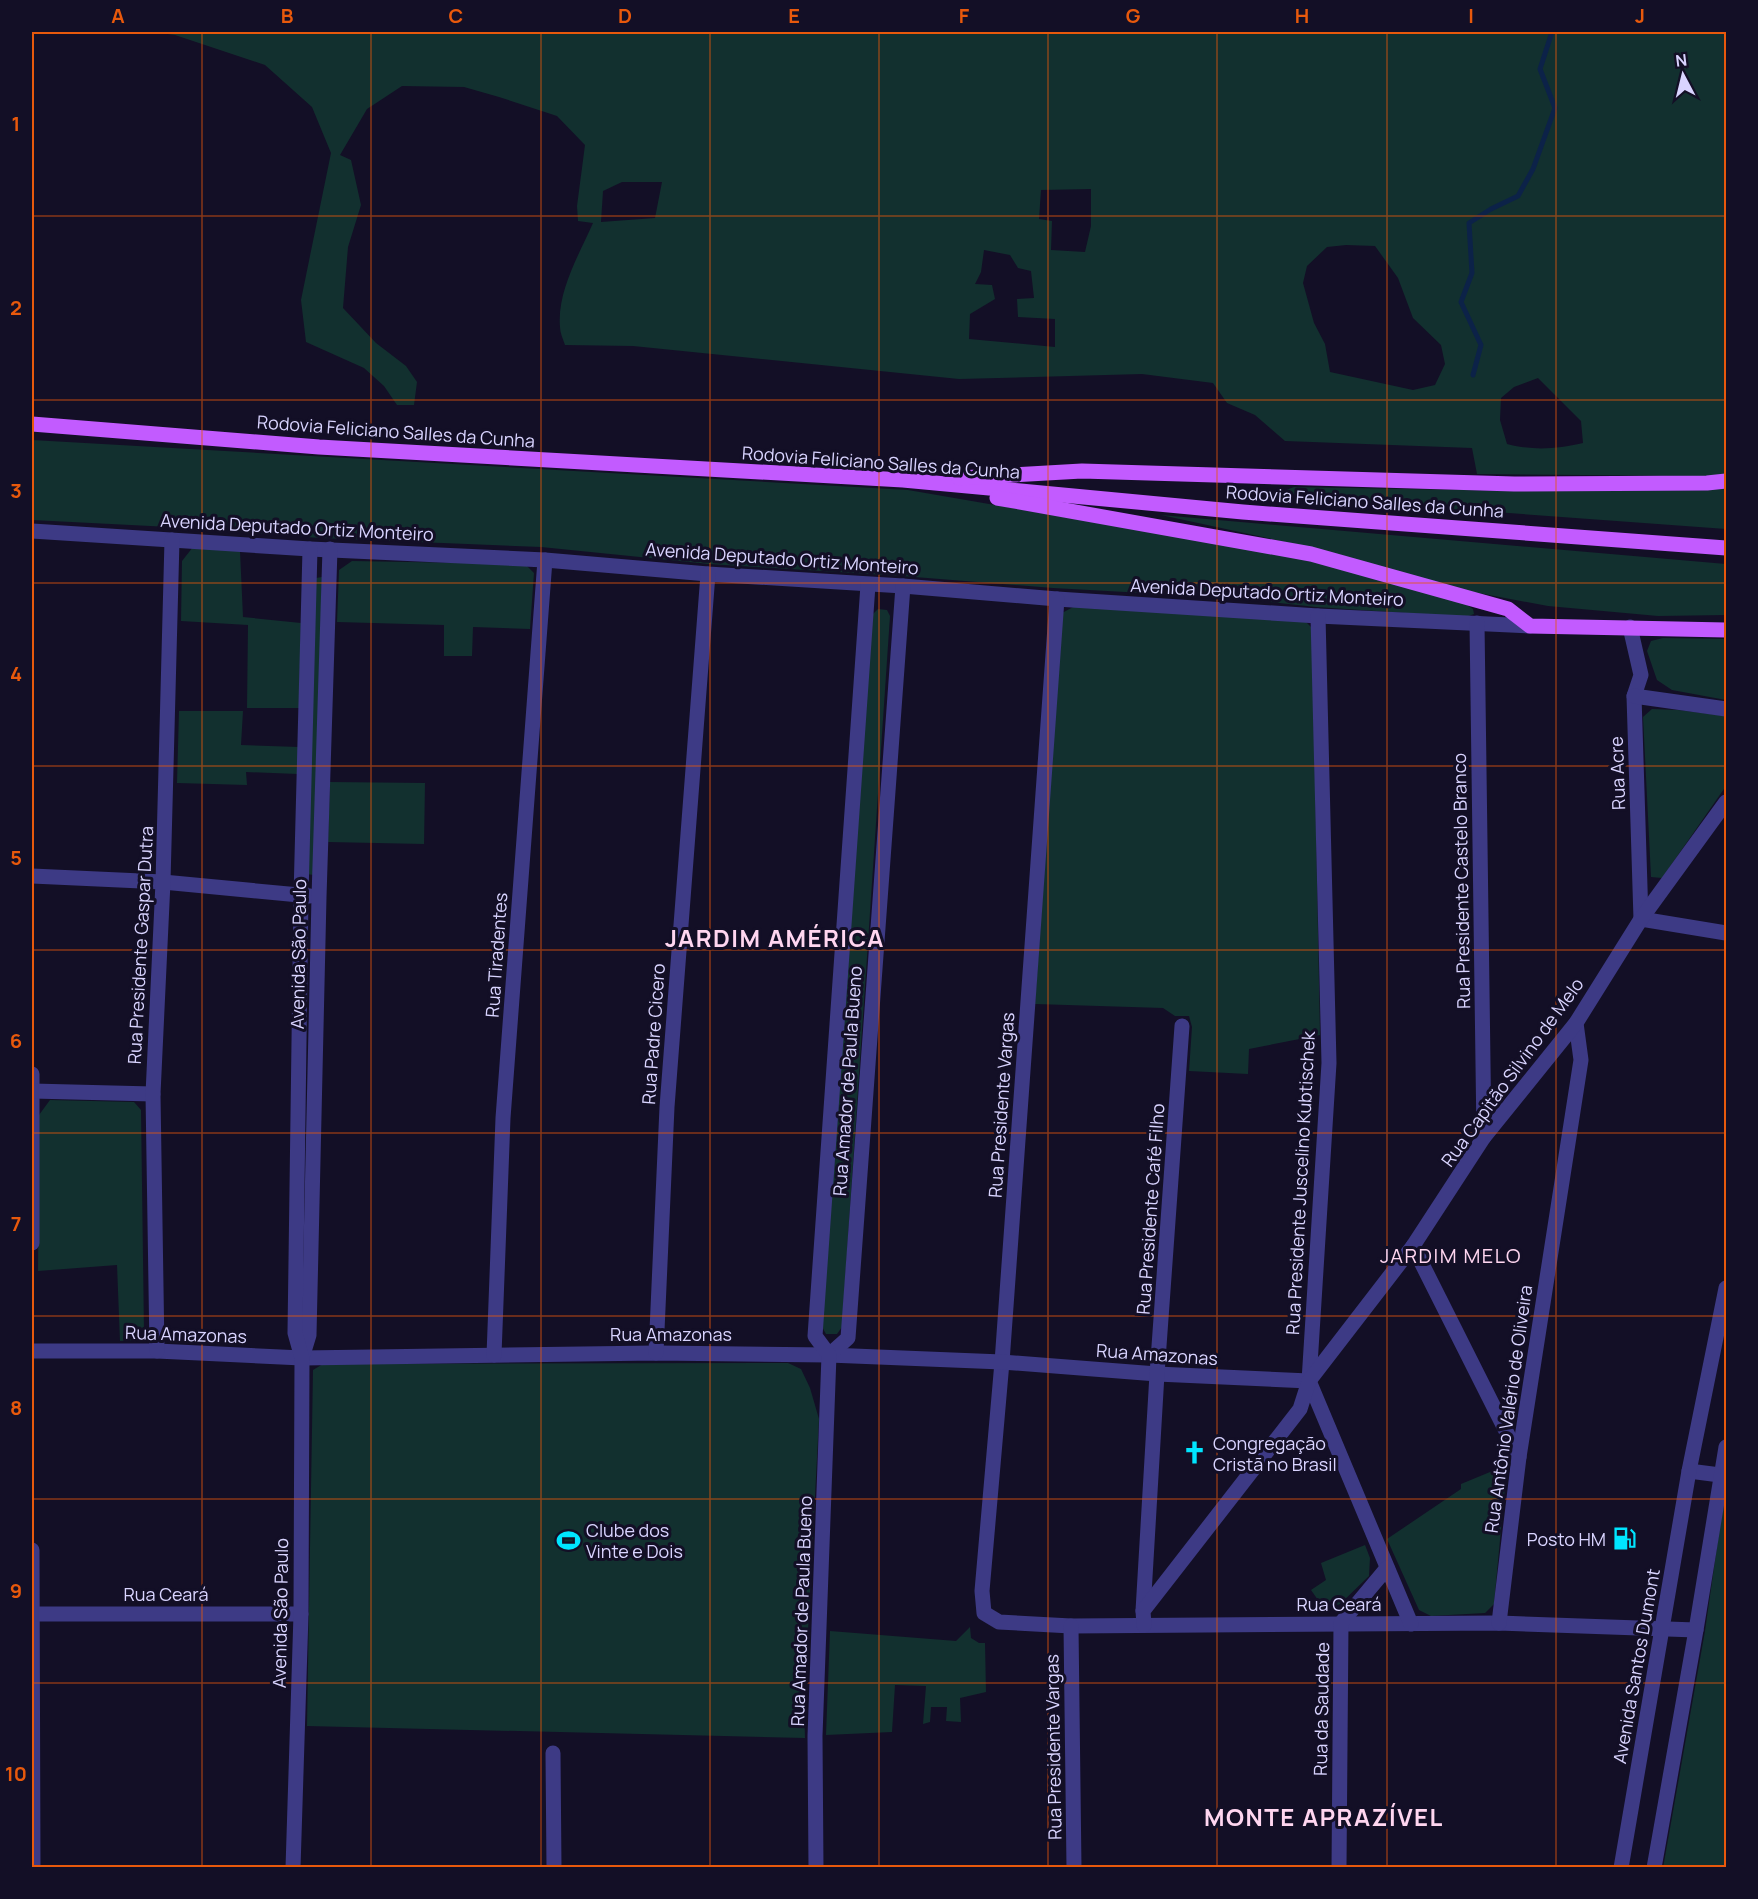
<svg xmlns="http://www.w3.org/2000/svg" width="1758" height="1899" font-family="Manrope,sans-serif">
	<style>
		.green { fill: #12302f; fill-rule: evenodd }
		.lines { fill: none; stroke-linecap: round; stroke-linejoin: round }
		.stream { stroke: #0c2248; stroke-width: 5 }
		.minor { stroke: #3d3a85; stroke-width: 15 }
		.major { stroke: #c25bff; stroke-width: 15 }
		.grid { fill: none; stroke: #e8590c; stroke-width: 1.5; stroke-opacity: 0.55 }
		.labels { text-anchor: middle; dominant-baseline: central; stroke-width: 6; stroke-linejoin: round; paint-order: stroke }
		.street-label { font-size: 18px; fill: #d9d4ff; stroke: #130f26 }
		.poi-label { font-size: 18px; fill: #d9d4ff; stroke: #130f26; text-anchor: start }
		.neighbourhood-label { font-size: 20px; letter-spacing: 1.5px; fill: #ffd6f0; stroke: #130f26 }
		.district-label { font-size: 24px; font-weight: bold; letter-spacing: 1.5px; fill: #ffd6f0; stroke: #130f26 }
		.neatline { fill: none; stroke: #e8590c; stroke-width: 2 }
		.grid-label { font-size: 20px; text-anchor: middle; font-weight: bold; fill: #e8590c }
	</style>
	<rect width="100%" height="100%" fill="#130f26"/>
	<g class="green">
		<path d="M 153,32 L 1726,32 L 1726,475 L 1705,476 L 1477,474 L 1472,448 L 1285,441 L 1255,415 L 1227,403 L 1213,383 L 1142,374 L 959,379 L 633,346 L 565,345 C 563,339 560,333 560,327 C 557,291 579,255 593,223 L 578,221 L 577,206 L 585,145 L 557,116 L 499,97 L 464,87 L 402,86 L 367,109 L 340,155 L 351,160 L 361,205 L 348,247 L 343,308 L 376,343 L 406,366 L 417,382 L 414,405 L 397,405 L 384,386 L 364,368 L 306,342 L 301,300 L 331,153 L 312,107 L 265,65 L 175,35 ZM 622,182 L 662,182 L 655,218 L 601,222 L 603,191 ZM 1091,189 L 1091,226 L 1085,252 L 1051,250 L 1052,221 L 1039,219 L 1041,190 ZM 1346,245 L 1375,246 L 1398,278 L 1413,318 L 1441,345 L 1445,364 L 1435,385 L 1413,390 L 1330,372 L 1325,344 L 1314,323 L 1303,283 L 1307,266 L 1327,247 ZM 984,250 L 1010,255 L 1018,268 L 1031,271 L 1034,298 L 1017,299 L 1018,317 L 1055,319 L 1055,347 L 969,339 L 970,314 L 995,299 L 992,285 L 975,284 L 981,272 ZM 1538,378 L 1581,421 L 1583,443 C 1556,449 1535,451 1507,444 L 1500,420 L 1501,398 L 1514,387 Z"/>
		<path d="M 32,440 L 908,490 L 1311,560 L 1464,603 L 1473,609 L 1474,614 L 1466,617 L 1316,607 L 1234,598 L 1053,588 L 902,576 L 709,564 L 541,547 L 320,538 L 170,527 L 32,520 Z"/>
		<path d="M 1294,487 L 1518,491 L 1726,487 L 1726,529 L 1289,497 L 1285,494 L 1286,490 Z"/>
		<path d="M 1161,515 L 1726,564 L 1726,615 L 1658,616 L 1548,606 L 1468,591 L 1313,548 Z"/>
		<path d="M 193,547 L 240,551 L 243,617 L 301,623 L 299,708 L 247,708 L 248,625 L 181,621 L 182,561 Z"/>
		<path d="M 352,561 L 525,564 L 534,573 L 530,629 L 473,627 L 472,656 L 444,656 L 444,625 L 337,622 L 339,570 Z"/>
		<path d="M 322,577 L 314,875 L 306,874 L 316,578 Z"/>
		<path d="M 1075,606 L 1304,620 L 1312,628 L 1320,1035 L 1249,1049 L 1248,1074 L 1189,1071 L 1192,1027 L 1189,1016 L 1175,1016 L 1163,1008 L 1035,1004 L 1062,613 Z"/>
		<path d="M 878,609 L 887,610 L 890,616 L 842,1327 L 837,1334 L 826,1334 L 821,1325 L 871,616 Z"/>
		<path d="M 1663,638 L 1726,639 L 1726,700 L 1672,690 L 1657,680 L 1647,651 L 1651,641 Z"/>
		<path d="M 1652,709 L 1678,710 L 1726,716 L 1726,786 L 1662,878 L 1651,877 L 1643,717 Z"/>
		<path d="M 179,711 L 243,711 L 241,745 L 299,747 L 298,774 L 246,772 L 247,785 L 177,783 Z"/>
		<path d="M 330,782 L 425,783 L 424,844 L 328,842 Z"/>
		<path d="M 50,1100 L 134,1102 L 141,1110 L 144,1332 L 135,1340 L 120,1341 L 117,1265 L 38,1271 L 39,1115 Z"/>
		<path d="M 788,1363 L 801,1369 L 810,1388 L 819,1419 L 804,1708 L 805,1738 L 307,1726 L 313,1370 L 323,1364 Z"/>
		<path d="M 1507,1465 L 1494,1604 L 1485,1613 L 1431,1616 L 1419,1610 L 1387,1539 L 1461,1489 L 1461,1484 Z"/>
		<path d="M 1726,1483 L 1726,1867 L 1663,1868 L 1705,1631 Z"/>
		<path d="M 1365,1545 L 1370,1558 L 1369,1576 L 1340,1604 L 1325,1610 L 1311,1590 L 1326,1580 L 1321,1563 Z"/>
		<path d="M 970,1627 L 971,1638 L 979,1643 L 985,1643 L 986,1692 L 960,1698 L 961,1722 L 946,1721 L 947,1707 L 931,1707 L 930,1722 L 923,1724 L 926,1686 L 895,1685 L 892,1732 L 826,1735 L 830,1631 L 956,1641 Z"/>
	</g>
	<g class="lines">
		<path class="stream" d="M 1473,375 L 1481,345 L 1461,302 L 1472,273 L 1469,223 L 1491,209 L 1518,196 L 1533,169 L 1555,108 L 1540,69 L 1552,32"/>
		<g class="minor">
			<path d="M 32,531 L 310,549 L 545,560 L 708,574 L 903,586 L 1057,599 L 1318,616 L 1530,626"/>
			<path d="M 1057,599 L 1002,1362 L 982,1591 L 984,1613 L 999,1622 L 1071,1626 L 1499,1623 L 1696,1630"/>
			<path d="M 1318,616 L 1329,1063 L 1309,1381 L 1411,1624"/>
			<path d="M 1477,623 L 1484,1137"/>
			<path d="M 1630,627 L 1641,675 L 1634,696 L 1641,919 L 1726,933"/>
			<path d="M 1634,696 L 1726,709"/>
			<path d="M 32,876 L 163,882 L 310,896"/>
			<path d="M 32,1074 L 32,1243"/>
			<path d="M 32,1091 L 153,1094"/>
			<path d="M 1413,1246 L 1519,1457"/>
			<path d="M 32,1351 L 157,1351 L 302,1358 L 656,1353 L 829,1355 L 1002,1362 L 1157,1374 L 1309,1381"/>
			<path d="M 157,1351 L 153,1094 L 163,882 L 172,540"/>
			<path d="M 656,1353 L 667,1107 L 708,574"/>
			<path d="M 494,1355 L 503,1118 L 545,560"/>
			<path d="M 829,1355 L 848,1338 L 903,586"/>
			<path d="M 302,1358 L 309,1335 L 319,897 L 330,549"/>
			<path d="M 1689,1471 L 1720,1475"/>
			<path d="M 32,1550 L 33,1868"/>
			<path d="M 1143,1611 L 1157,1374 L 1182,1026"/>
			<path d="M 32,1614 L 301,1614"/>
			<path d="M 1499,1623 L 1519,1457 L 1581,1060 L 1576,1023"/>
			<path d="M 1144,1625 L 1143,1611 L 1300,1409 L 1309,1381 L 1413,1246 L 1484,1137 L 1576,1023 L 1641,919 L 1726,802"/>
			<path d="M 1071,1626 L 1074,1868"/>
			<path d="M 553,1753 L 554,1868"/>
			<path d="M 293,1868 L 301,1614 L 302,1358 L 295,1333 L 301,896 L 310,549"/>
			<path d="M 816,1868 L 815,1736 L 829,1355 L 815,1336 L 868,585"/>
			<path d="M 1339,1868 L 1341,1623 L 1387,1568"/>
			<path d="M 1621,1868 L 1689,1471 L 1726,1288"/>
			<path d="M 1654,1868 L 1696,1630 L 1726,1447"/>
		</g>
		<g class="major">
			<path d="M 32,424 L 319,447 L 903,480 L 1243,512 L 1726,548"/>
			<path d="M 959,478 L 1082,471 L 1514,484 L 1707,483 L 1726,481"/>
			<path d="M 997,498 L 1311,554 L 1508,609 L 1530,626 L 1726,630"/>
		</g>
	</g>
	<path class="grid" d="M 202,32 L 202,1868M 371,32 L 371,1868M 541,32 L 541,1868M 710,32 L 710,1868M 879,32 L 879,1868M 1048,32 L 1048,1868M 1217,32 L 1217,1868M 1387,32 L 1387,1868M 1556,32 L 1556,1868M 32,216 L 1726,216M 32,400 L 1726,400M 32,583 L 1726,583M 32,766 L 1726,766M 32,950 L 1726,950M 32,1133 L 1726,1133M 32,1316 L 1726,1316M 32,1499 L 1726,1499M 32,1683 L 1726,1683"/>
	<defs>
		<symbol id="church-bare" viewBox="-9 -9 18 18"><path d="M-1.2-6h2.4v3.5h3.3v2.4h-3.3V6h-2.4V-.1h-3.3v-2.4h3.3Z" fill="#00e5ff" stroke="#130f26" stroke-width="2.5" paint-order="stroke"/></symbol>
		<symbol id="fuel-bare" viewBox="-9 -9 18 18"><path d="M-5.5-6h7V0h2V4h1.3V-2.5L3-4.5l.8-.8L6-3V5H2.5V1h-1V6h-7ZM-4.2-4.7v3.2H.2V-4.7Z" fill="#00e5ff" stroke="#130f26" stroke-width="2.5" paint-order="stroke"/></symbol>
		<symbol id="stadium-bare" viewBox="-9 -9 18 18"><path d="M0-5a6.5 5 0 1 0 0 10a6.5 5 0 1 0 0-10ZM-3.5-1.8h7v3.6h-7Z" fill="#00e5ff" stroke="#130f26" stroke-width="2.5" paint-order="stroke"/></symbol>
	</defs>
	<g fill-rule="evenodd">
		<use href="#church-bare" x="1178" y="1436" width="33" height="33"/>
		<use href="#fuel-bare" x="1608" y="1522" width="33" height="33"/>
		<use href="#stadium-bare" x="552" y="1524" width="33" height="33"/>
	</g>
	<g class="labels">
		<g class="street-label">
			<text transform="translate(396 431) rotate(4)">Rodovia Feliciano Salles da Cunha</text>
			<text transform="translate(881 462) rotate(4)">Rodovia Feliciano Salles da Cunha</text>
			<text transform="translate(1365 501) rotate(4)">Rodovia Feliciano Salles da Cunha</text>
			<text transform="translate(297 527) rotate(3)">Avenida Deputado Ortiz Monteiro</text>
			<text transform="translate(782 558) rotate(4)">Avenida Deputado Ortiz Monteiro</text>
			<text transform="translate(1267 592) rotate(3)">Avenida Deputado Ortiz Monteiro</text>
			<text transform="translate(1617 773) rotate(-92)">Rua Acre</text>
			<text transform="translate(1461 881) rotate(-91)">Rua Presidente Castelo Branco</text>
			<text transform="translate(140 945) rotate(-87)">Rua Presidente Gaspar Dutra</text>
			<text transform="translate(298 954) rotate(-89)">Avenida São Paulo</text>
			<text transform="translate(496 955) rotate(-86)">Rua Tiradentes</text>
			<text transform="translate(653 1034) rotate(-86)">Rua Padre Cicero</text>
			<text transform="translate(1512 1072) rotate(-54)">Rua Capitão Silvino de Melo</text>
			<text transform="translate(847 1081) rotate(-86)">Rua Amador de Paula Bueno</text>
			<text transform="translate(1001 1105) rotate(-86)">Rua Presidente Vargas</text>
			<text transform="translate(1300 1183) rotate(-87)">Rua Presidente Juscelino Kubtischek</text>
			<text transform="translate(1150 1209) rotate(-86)">Rua Presidente Café Filho</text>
			<text transform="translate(186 1334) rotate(2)">Rua Amazonas</text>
			<text x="671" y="1334">Rua Amazonas</text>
			<text transform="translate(1157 1354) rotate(4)">Rua Amazonas</text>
			<text transform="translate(1508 1409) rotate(-82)">Rua Antônio Valério de Oliveira</text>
			<text x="166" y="1594">Rua Ceará</text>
			<text x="1339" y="1604">Rua Ceará</text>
			<text transform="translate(801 1611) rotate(-88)">Rua Amador de Paula Bueno</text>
			<text transform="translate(280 1613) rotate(-89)">Avenida São Paulo</text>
			<text transform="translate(1636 1666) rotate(-80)">Avenida Santos Dumont</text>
			<text transform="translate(1321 1709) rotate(-89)">Rua da Saudade</text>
			<text transform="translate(1053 1747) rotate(-91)">Rua Presidente Vargas</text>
		</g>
		<g class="poi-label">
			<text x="1213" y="1443">Congregação<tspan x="1213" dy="21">Cristã no Brasil</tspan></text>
			<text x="586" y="1530">Clube dos<tspan x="586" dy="21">Vinte e Dois</tspan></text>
			<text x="1606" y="1539" text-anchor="end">Posto HM</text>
		</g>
		<g class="neighbourhood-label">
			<text x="1451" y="1255">JARDIM MELO</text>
		</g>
		<g class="district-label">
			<text x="775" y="937">JARDIM AMÉRICA</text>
			<text x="1324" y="1816">MONTE APRAZÍVEL</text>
		</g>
	</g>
	<rect width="1758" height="1899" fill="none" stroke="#130f26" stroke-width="66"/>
	<g transform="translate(1683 75) rotate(353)" stroke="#130f26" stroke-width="4.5" paint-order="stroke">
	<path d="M0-4.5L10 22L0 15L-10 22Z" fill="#d9d4ff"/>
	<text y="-9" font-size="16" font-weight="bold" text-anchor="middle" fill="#d9d4ff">N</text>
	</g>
	<rect x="33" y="33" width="1692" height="1833" class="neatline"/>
	<g class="grid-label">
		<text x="118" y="23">A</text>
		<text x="287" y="23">B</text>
		<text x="456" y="23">C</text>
		<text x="625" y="23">D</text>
		<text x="794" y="23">E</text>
		<text x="964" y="23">F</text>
		<text x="1133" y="23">G</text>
		<text x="1302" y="23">H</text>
		<text x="1471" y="23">I</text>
		<text x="1640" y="23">J</text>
		<text x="16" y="131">1</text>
		<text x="16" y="315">2</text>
		<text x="16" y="498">3</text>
		<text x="16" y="681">4</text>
		<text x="16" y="865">5</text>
		<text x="16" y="1048">6</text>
		<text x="16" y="1231">7</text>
		<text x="16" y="1415">8</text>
		<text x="16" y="1598">9</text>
		<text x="16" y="1781">10</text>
	</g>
</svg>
